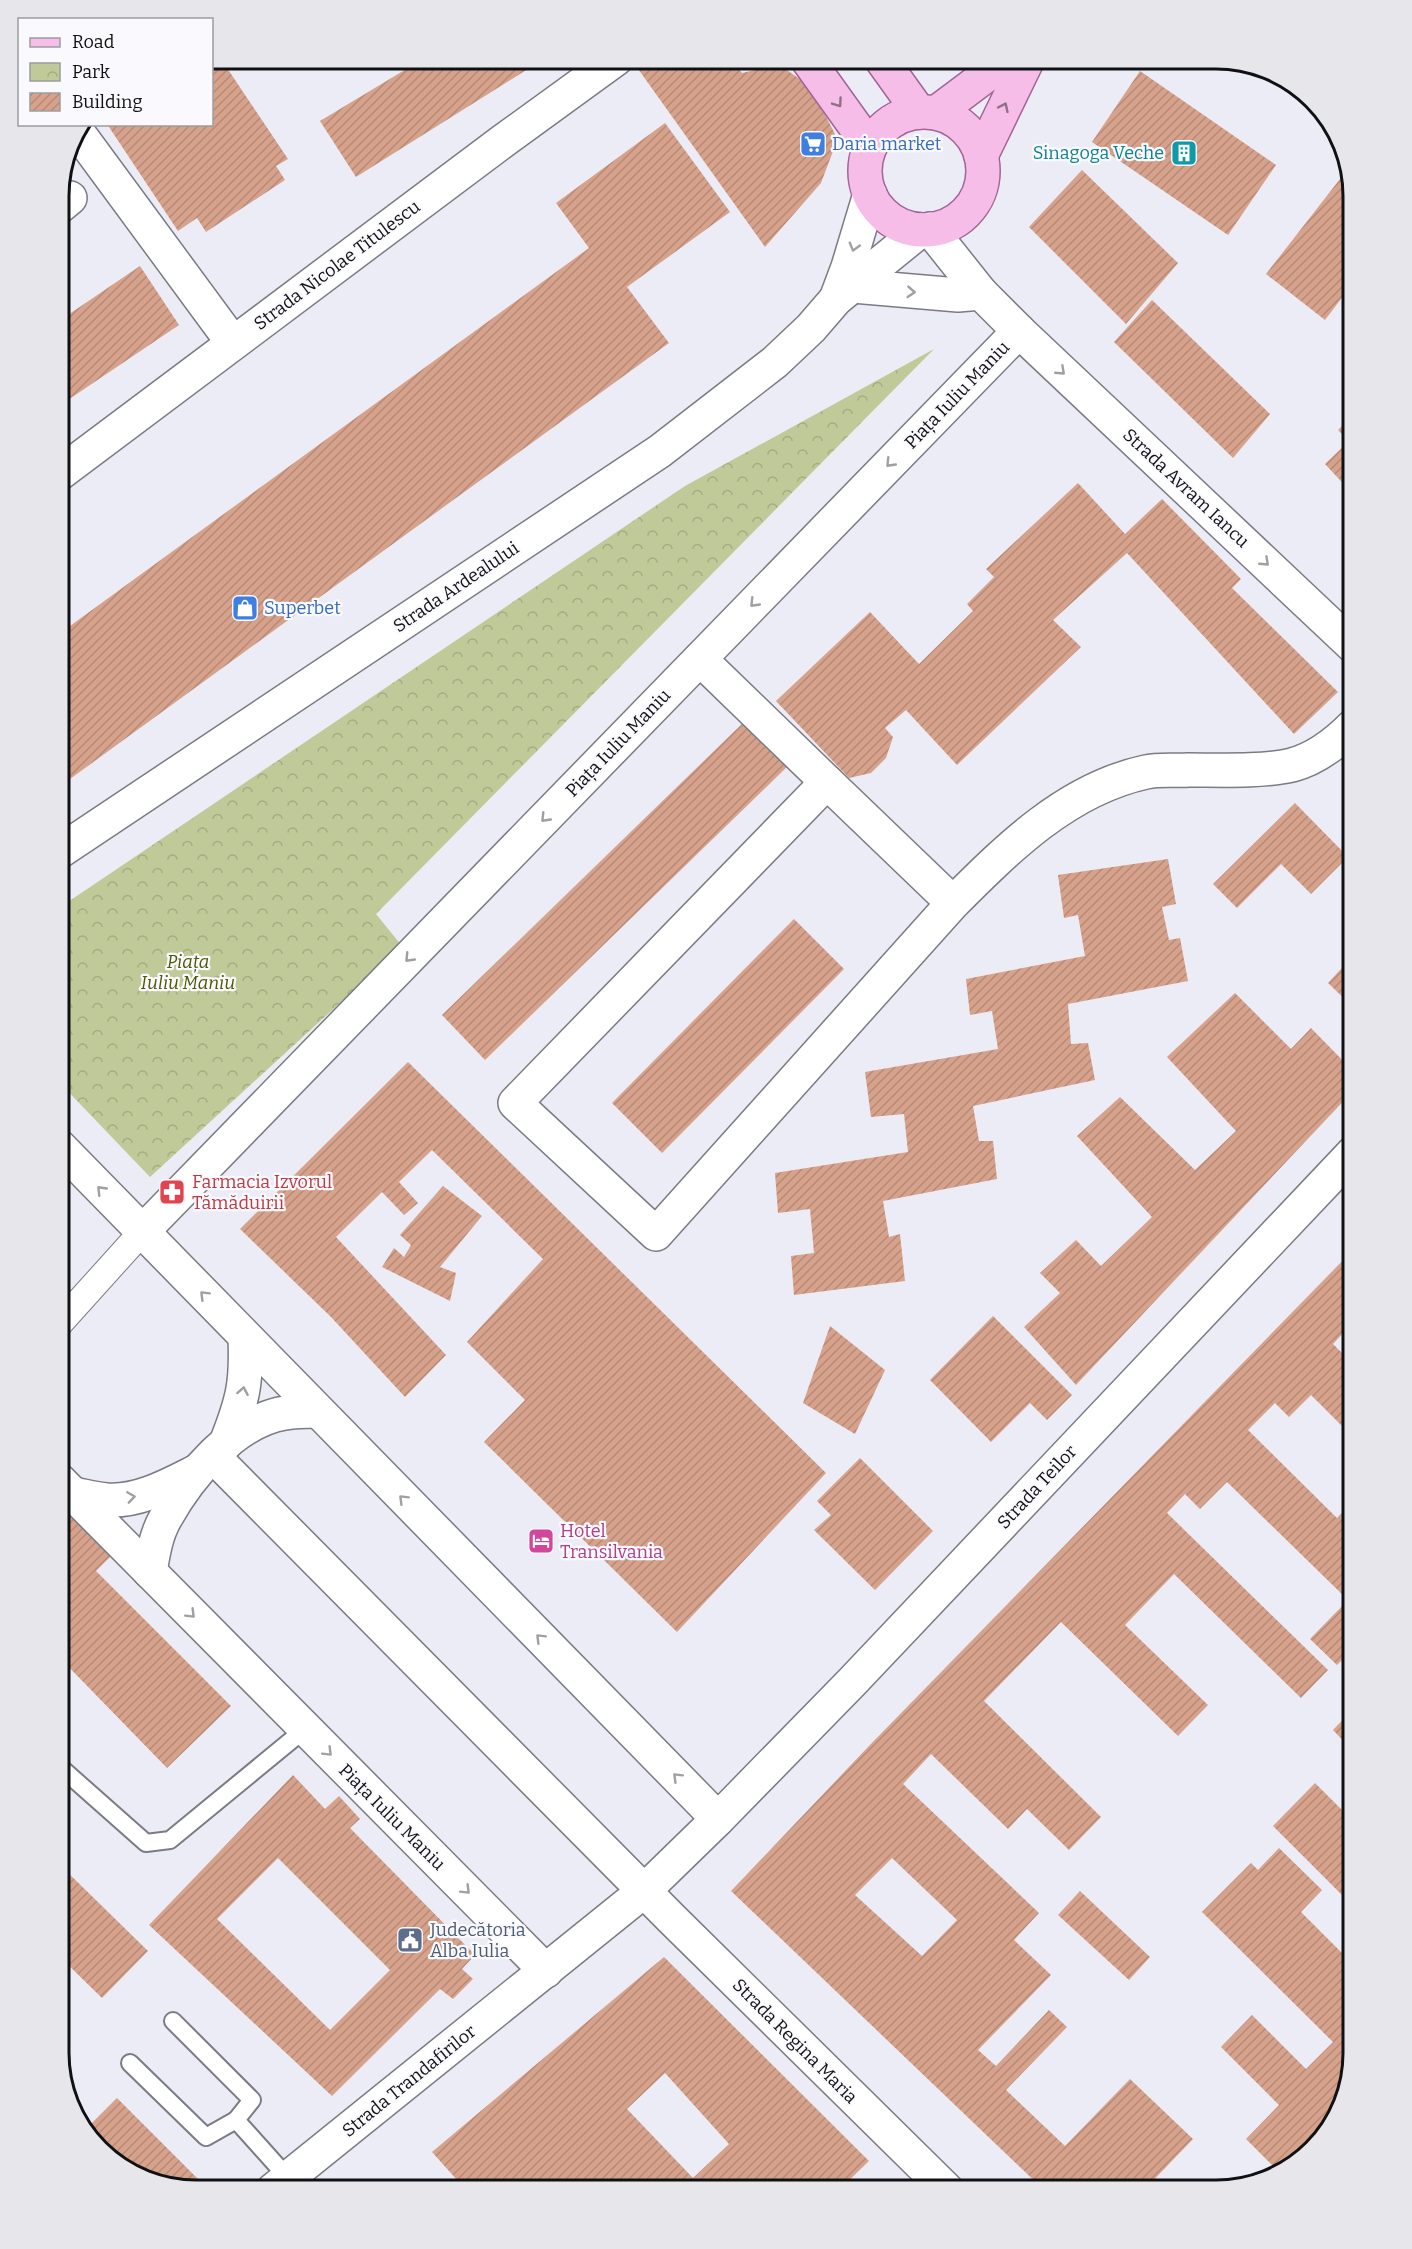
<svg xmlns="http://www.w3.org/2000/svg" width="1412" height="2249" font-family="Bitter,serif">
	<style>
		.park { fill: url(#park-crowns) }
		.building { fill: url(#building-hatch); fill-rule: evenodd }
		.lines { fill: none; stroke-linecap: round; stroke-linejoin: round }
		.service-casing { stroke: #7a7b83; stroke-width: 20 }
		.pedestrian-casing { stroke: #7a7b83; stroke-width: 28 }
		.minor-casing { stroke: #7a7b83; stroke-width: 36 }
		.tertiary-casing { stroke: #7a7b83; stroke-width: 36 }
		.secondary-casing { stroke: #7a7b83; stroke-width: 36 }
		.primary-casing { stroke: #a26495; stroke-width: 36 }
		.service { stroke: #fff; stroke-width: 16 }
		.pedestrian { stroke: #fff; stroke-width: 26 }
		.minor { stroke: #fff; stroke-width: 33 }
		.tertiary { stroke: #fff; stroke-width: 33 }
		.secondary { stroke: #fff; stroke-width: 33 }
		.primary { stroke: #f7bde9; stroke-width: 33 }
		.oneway { stroke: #8f7089 }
		.oneway2 { stroke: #9fa0a1 }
		.labels { text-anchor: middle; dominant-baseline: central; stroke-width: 4.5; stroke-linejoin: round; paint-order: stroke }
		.shop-label { font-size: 18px; fill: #366cbe; stroke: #fafafe; text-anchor: start }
		.culture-label { font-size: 18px; fill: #0d838f; stroke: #fafafe; text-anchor: end }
		.street-label { font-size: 18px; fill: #101114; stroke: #fafafe }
		.park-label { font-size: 18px; font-style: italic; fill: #4e5701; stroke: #fafafe }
		.health-label { font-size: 18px; fill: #be3a42; stroke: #fafafe; text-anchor: start }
		.hotel-label { font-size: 18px; fill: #b23c85; stroke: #fafafe; text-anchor: start }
		.service-label { font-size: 18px; fill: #4e5e75; stroke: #fafafe; text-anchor: start }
		.rim { fill: none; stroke: #101114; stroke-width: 3 }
	</style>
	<defs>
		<pattern id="park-crowns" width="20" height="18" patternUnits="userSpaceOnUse" patternTransform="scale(1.5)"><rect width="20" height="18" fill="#c0c998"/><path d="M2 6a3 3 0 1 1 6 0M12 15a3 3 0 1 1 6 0" fill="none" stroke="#a4ac82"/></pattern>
		<pattern id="building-hatch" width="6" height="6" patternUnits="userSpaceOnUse" patternTransform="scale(1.5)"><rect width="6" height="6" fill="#d6a28b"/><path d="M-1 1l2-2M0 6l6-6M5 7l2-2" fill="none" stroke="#b78a77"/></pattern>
	</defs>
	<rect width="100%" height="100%" fill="#ececf6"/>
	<path class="park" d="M 934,349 L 376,914 L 402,946 L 150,1177 L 59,1082 L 59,908 L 685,486 Z"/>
	<g class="building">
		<path d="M 212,59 L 221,59 L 288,159 L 276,166 L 285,180 L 206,232 L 197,218 L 178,231 L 107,124 L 212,124 Z"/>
		<path d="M 423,59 L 544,59 L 356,177 L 320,121 Z"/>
		<path d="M 631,59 L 731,59 L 742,73 L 773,66 L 784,68 L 801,80 L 818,101 L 835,134 L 835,146 L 821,183 L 765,247 Z"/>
		<path d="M 1140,71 L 1276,165 L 1228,235 L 1092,142 Z"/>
		<path d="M 665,123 L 730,212 L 627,287 L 669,343 L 59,787 L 59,634 L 589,248 L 556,203 Z"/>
		<path d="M 1082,170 L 1178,263 L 1126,324 L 1029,227 Z"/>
		<path d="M 1347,170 L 1354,196 L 1353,283 L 1325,320 L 1266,274 Z"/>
		<path d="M 140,266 L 179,325 L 59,406 L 59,321 Z"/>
		<path d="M 1152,300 L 1270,414 L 1233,458 L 1114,342 Z"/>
		<path d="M 1353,415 L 1353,494 L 1325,464 L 1349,441 L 1338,430 Z"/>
		<path d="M 1078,483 L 1125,534 L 1162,499 L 1241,579 L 1232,588 L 1338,692 L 1294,734 L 1127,553 L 1053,620 L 1081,647 L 957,765 L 906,710 L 885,728 L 893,737 L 886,758 L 871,773 L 849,778 L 776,701 L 870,612 L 919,664 L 973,611 L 967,604 L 994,577 L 986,569 Z"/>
		<path d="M 747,719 L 790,764 L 485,1060 L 442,1015 Z"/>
		<path d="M 1295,803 L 1348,857 L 1311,894 L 1281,864 L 1237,908 L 1213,884 Z"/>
		<path d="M 1168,859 L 1176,904 L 1162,907 L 1169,940 L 1180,938 L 1188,981 L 1068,1004 L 1071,1044 L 1088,1043 L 1095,1080 L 973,1106 L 979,1141 L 993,1141 L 997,1179 L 883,1201 L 889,1237 L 900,1234 L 905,1281 L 794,1295 L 791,1256 L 814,1253 L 810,1209 L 778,1213 L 775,1173 L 908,1152 L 904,1114 L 871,1117 L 865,1072 L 998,1049 L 992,1011 L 970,1015 L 966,979 L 1085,956 L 1078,915 L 1064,918 L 1058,875 Z"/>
		<path d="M 794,919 L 844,969 L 662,1153 L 612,1103 Z"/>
		<path d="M 1353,956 L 1353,1007 L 1328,983 Z"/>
		<path d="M 1235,993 L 1291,1049 L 1311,1028 L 1353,1071 L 1353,1091 L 1076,1385 L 1024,1327 L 1060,1293 L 1040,1273 L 1076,1240 L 1101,1266 L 1152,1217 L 1077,1136 L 1120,1097 L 1195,1170 L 1236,1131 L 1167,1057 Z"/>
		<path d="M 408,1062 L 826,1473 L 677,1632 L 484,1442 L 525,1400 L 467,1342 L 543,1259 L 432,1150 L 399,1182 L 418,1203 L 404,1215 L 382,1192 L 336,1237 L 446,1355 L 405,1397 L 331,1317 L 240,1229 Z"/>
		<path d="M 443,1186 L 482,1216 L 440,1267 L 456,1273 L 450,1301 L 382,1267 L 394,1248 L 404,1257 L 411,1245 L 400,1235 Z"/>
		<path d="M 1353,1250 L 1353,1339 L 1345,1331 L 1333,1344 L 1353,1364 L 1353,1437 L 1311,1395 L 1289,1417 L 1275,1403 L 1248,1430 L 1337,1518 L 1353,1501 L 1353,1649 L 1337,1665 L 1310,1639 L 1348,1600 L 1227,1482 L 1200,1509 L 1185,1494 L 1167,1513 L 1328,1670 L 1301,1698 L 1174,1574 L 1125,1625 L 1208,1705 L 1178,1736 L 1061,1622 L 984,1701 L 1101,1817 L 1069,1850 L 1027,1809 L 1008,1829 L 931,1754 L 903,1784 L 1039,1913 L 1014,1940 L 1051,1975 L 978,2050 L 996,2066 L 1049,2010 L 1067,2027 L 1006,2090 L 1065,2146 L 1130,2079 L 1193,2139 L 1144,2190 L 1044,2190 L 731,1891 L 867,1748 ZM 892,1858 L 957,1920 L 922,1956 L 855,1895 Z"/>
		<path d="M 993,1316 L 1072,1395 L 1047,1420 L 1030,1403 L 991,1442 L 930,1380 Z"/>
		<path d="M 830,1326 L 885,1370 L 855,1434 L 803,1403 Z"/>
		<path d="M 860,1458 L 933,1531 L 875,1590 L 814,1530 L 831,1515 L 817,1501 Z"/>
		<path d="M 59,1503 L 112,1555 L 96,1571 L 231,1706 L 167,1768 L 59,1657 Z"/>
		<path d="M 1353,1709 L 1353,1751 L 1333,1730 Z"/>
		<path d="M 293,1775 L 325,1809 L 339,1796 L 360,1819 L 350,1828 L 475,1955 L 462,1969 L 473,1979 L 453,1999 L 440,1989 L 332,2096 L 149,1925 ZM 278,1858 L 390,1970 L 330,2030 L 217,1919 Z"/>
		<path d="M 1315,1783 L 1353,1821 L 1353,1906 L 1273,1826 Z"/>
		<path d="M 1279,1848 L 1322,1890 L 1301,1912 L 1353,1964 L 1353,2053 L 1336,2110 L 1277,2170 L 1246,2139 L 1279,2105 L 1221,2047 L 1252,2015 L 1306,2069 L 1333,2042 L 1202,1912 L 1251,1863 L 1258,1870 Z"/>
		<path d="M 59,1864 L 148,1951 L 102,1998 L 59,1956 Z"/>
		<path d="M 1080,1891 L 1150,1957 L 1129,1980 L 1058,1915 Z"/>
		<path d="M 664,1957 L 869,2161 L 839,2190 L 466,2190 L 432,2152 ZM 665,2073 L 729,2144 L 693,2178 L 627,2109 Z"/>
		<path d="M 117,2098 L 202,2183 L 195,2190 L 188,2190 L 125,2169 L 86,2129 Z"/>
		<path d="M 384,2179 L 393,2190 L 371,2190 Z"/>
	</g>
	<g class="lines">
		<defs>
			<g id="service">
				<path d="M 59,1766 L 146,1843 L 170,1840 L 305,1729"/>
				<path d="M 173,2021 L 252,2100 L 236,2120 L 288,2178"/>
				<path d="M 130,2063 L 206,2137 L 236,2120"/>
			</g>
			<path id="pedestrian" d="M 59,1324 L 142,1232"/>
			<g id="minor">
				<path d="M 77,131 L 233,343"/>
				<path d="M 59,207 L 70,198"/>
				<path d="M 59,474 L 503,141 L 616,59"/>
				<path d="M 700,659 L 827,782"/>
				<path d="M 953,903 L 827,782 L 515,1103 L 656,1234 L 953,903 C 1008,848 1067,789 1146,772 C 1159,769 1174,771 1188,770 C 1219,770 1262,772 1292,765 C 1315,759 1337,742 1353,726"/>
				<path d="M 59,1146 L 718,1819"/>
				<path d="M 142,1232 L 1019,331"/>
				<path d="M 226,1443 C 243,1400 247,1383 245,1337"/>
				<path d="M 213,1456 L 671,1918 L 947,2190"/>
				<path d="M 59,1480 L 546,1971"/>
				<path d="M 73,1494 C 84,1496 96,1499 107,1500 C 139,1502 169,1485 197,1471"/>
				<path d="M 150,1572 C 153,1554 156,1535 165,1519 C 188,1477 234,1421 285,1413 C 295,1411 307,1411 317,1411"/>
				<path d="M 273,2190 L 644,1891 L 718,1819 L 852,1682 L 1353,1153"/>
			</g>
			<g id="tertiary">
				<path d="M 930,229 L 981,293 L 1019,331 L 1353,646"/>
				<path d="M 853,286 L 958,295 L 981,293"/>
			</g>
			<g id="secondary">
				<path d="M 836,299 L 848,267 L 870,194"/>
				<path d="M 59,852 L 660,451 L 775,362 L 811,328 L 836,299 L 921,230"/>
			</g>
			<g id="primary">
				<path d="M 807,59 L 870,147"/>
				<path d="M 881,59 L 919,112"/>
				<circle cx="924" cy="171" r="59"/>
				<path d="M 936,113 L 1008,59"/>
				<path d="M 981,156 L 1028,59"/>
			</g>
		</defs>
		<use href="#service" class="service-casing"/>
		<use href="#pedestrian" class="pedestrian-casing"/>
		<use href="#minor" class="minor-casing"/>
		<use href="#tertiary" class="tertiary-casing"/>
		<use href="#secondary" class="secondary-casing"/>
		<use href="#primary" class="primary-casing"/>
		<use href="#service" class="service"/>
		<use href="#pedestrian" class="pedestrian"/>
		<use href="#minor" class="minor"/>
		<use href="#tertiary" class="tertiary"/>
		<use href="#secondary" class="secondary"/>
		<use href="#primary" class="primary"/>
	</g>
	<defs><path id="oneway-chevron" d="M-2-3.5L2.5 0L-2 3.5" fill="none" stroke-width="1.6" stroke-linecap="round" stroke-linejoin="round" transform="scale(1.5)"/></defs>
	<g class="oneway">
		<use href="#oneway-chevron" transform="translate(838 103) rotate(55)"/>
		<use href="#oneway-chevron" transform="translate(1004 107) rotate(-65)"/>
	</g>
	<g class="oneway2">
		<use href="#oneway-chevron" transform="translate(854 247) rotate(106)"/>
		<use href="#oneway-chevron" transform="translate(911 292) rotate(4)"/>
		<use href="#oneway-chevron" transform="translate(1061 371) rotate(43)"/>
		<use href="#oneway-chevron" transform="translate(890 463) rotate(134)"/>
		<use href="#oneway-chevron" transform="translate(1265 562) rotate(43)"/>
		<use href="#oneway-chevron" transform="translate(754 603) rotate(134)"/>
		<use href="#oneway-chevron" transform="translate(545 818) rotate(134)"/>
		<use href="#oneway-chevron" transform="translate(409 958) rotate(134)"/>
		<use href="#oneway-chevron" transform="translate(101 1190) rotate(-134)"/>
		<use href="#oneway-chevron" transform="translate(204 1295) rotate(-135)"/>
		<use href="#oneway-chevron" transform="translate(243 1391) rotate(-80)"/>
		<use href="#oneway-chevron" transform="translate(131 1497) rotate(-8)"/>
		<use href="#oneway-chevron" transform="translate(403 1499) rotate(-135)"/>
		<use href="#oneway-chevron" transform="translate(191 1614) rotate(45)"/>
		<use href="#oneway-chevron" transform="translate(540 1638) rotate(-135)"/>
		<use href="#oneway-chevron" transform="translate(328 1752) rotate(45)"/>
		<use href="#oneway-chevron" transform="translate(677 1777) rotate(-135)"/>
		<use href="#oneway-chevron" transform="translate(466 1890) rotate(45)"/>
	</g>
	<defs>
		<symbol id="supermarket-square" viewBox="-11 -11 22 22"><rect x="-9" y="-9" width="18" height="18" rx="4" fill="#3f7fe0" stroke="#fafafe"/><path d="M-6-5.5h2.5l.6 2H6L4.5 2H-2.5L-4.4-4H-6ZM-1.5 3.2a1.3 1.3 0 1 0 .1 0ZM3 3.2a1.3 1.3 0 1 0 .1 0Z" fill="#fff"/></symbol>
		<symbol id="building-square" viewBox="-11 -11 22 22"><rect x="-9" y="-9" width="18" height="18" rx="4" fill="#0f9aa8" stroke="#fafafe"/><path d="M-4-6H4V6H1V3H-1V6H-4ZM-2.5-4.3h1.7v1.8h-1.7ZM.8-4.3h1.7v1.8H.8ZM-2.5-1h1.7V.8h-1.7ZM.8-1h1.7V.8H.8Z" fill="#fff"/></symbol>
		<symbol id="shop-square" viewBox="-11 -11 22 22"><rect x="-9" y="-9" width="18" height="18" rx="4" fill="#3f7fe0" stroke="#fafafe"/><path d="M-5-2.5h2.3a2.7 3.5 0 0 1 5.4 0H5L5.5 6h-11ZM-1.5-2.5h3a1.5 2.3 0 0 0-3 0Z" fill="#fff"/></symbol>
		<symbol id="pharmacy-square" viewBox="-11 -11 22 22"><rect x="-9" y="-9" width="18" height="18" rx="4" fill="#e0444e" stroke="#fafafe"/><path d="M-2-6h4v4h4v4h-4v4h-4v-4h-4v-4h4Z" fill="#fff"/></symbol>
		<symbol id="hotel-square" viewBox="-11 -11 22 22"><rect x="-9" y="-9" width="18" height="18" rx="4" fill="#d1479c" stroke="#fafafe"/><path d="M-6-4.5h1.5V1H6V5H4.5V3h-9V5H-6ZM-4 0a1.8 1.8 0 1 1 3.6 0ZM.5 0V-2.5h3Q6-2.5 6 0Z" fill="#fff"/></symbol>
		<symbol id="civic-square" viewBox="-11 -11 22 22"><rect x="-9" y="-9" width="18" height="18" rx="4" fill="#5c6f8a" stroke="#fafafe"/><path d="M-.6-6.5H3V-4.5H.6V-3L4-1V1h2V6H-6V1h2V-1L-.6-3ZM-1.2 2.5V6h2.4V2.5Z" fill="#fff"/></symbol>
	</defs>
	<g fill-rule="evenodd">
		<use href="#supermarket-square" x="798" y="129" width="30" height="30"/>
		<use href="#building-square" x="1169" y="138" width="30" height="30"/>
		<use href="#shop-square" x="230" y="593" width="30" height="30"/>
		<use href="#pharmacy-square" x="157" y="1177" width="30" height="30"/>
		<use href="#hotel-square" x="526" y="1526" width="30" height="30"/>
		<use href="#civic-square" x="395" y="1925" width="30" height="30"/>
	</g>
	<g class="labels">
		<g class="shop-label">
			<text x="832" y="144">Daria market</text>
			<text x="264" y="608">Superbet</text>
		</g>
		<g class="culture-label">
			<text x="1164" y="153">Sinagoga Veche</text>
		</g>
		<g class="street-label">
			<text transform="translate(337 265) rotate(-37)">Strada Nicolae Titulescu</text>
			<text transform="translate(957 395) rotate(-46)">Piața Iuliu Maniu</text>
			<text transform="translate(1186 488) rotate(43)">Strada Avram Iancu</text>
			<text transform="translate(456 587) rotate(-34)">Strada Ardealului</text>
			<text transform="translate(618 743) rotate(-46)">Piața Iuliu Maniu</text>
			<text transform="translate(1037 1487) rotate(-47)">Strada Teilor</text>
			<text transform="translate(392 1817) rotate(45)">Piața Iuliu Maniu</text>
			<text transform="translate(795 2041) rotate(45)">Strada Regina Maria</text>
			<text transform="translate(409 2081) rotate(-39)">Strada Trandafirilor</text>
		</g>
		<g class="park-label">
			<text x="188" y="962">Piața<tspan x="188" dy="21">Iuliu Maniu</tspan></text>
		</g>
		<g class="health-label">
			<text x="192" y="1182">Farmacia Izvorul<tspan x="192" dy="21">Tămăduirii</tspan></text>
		</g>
		<g class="hotel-label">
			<text x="560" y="1531">Hotel<tspan x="560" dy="21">Transilvania</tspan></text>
		</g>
		<g class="service-label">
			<text x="430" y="1930">Judecătoria<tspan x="430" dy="21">Alba Iulia</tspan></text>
		</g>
	</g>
	<path d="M0 0H1412V2249H0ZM196 69H1216A127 127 0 0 1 1343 196V2053A127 127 0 0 1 1216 2180H196A127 127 0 0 1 69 2053V196A127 127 0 0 1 196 69Z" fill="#e7e7eb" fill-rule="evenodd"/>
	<path class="rim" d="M196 69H1216A127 127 0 0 1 1343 196V2053A127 127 0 0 1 1216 2180H196A127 127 0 0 1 69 2053V196A127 127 0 0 1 196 69Z"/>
	<rect x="18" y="18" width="195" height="108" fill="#fafafe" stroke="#9c9da0" stroke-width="1.5"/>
	<rect x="30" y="38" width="30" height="9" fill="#f7bde9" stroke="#9c9da0" stroke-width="1.5"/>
	<text x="72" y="48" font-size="18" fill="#101114">Road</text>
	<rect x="30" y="63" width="30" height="18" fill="url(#park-crowns)" stroke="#9c9da0" stroke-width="1.5"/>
	<text x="72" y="78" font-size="18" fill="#101114">Park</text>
	<rect x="30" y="93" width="30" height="18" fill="url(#building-hatch)" stroke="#9c9da0" stroke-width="1.5"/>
	<text x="72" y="108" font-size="18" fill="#101114">Building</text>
</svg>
